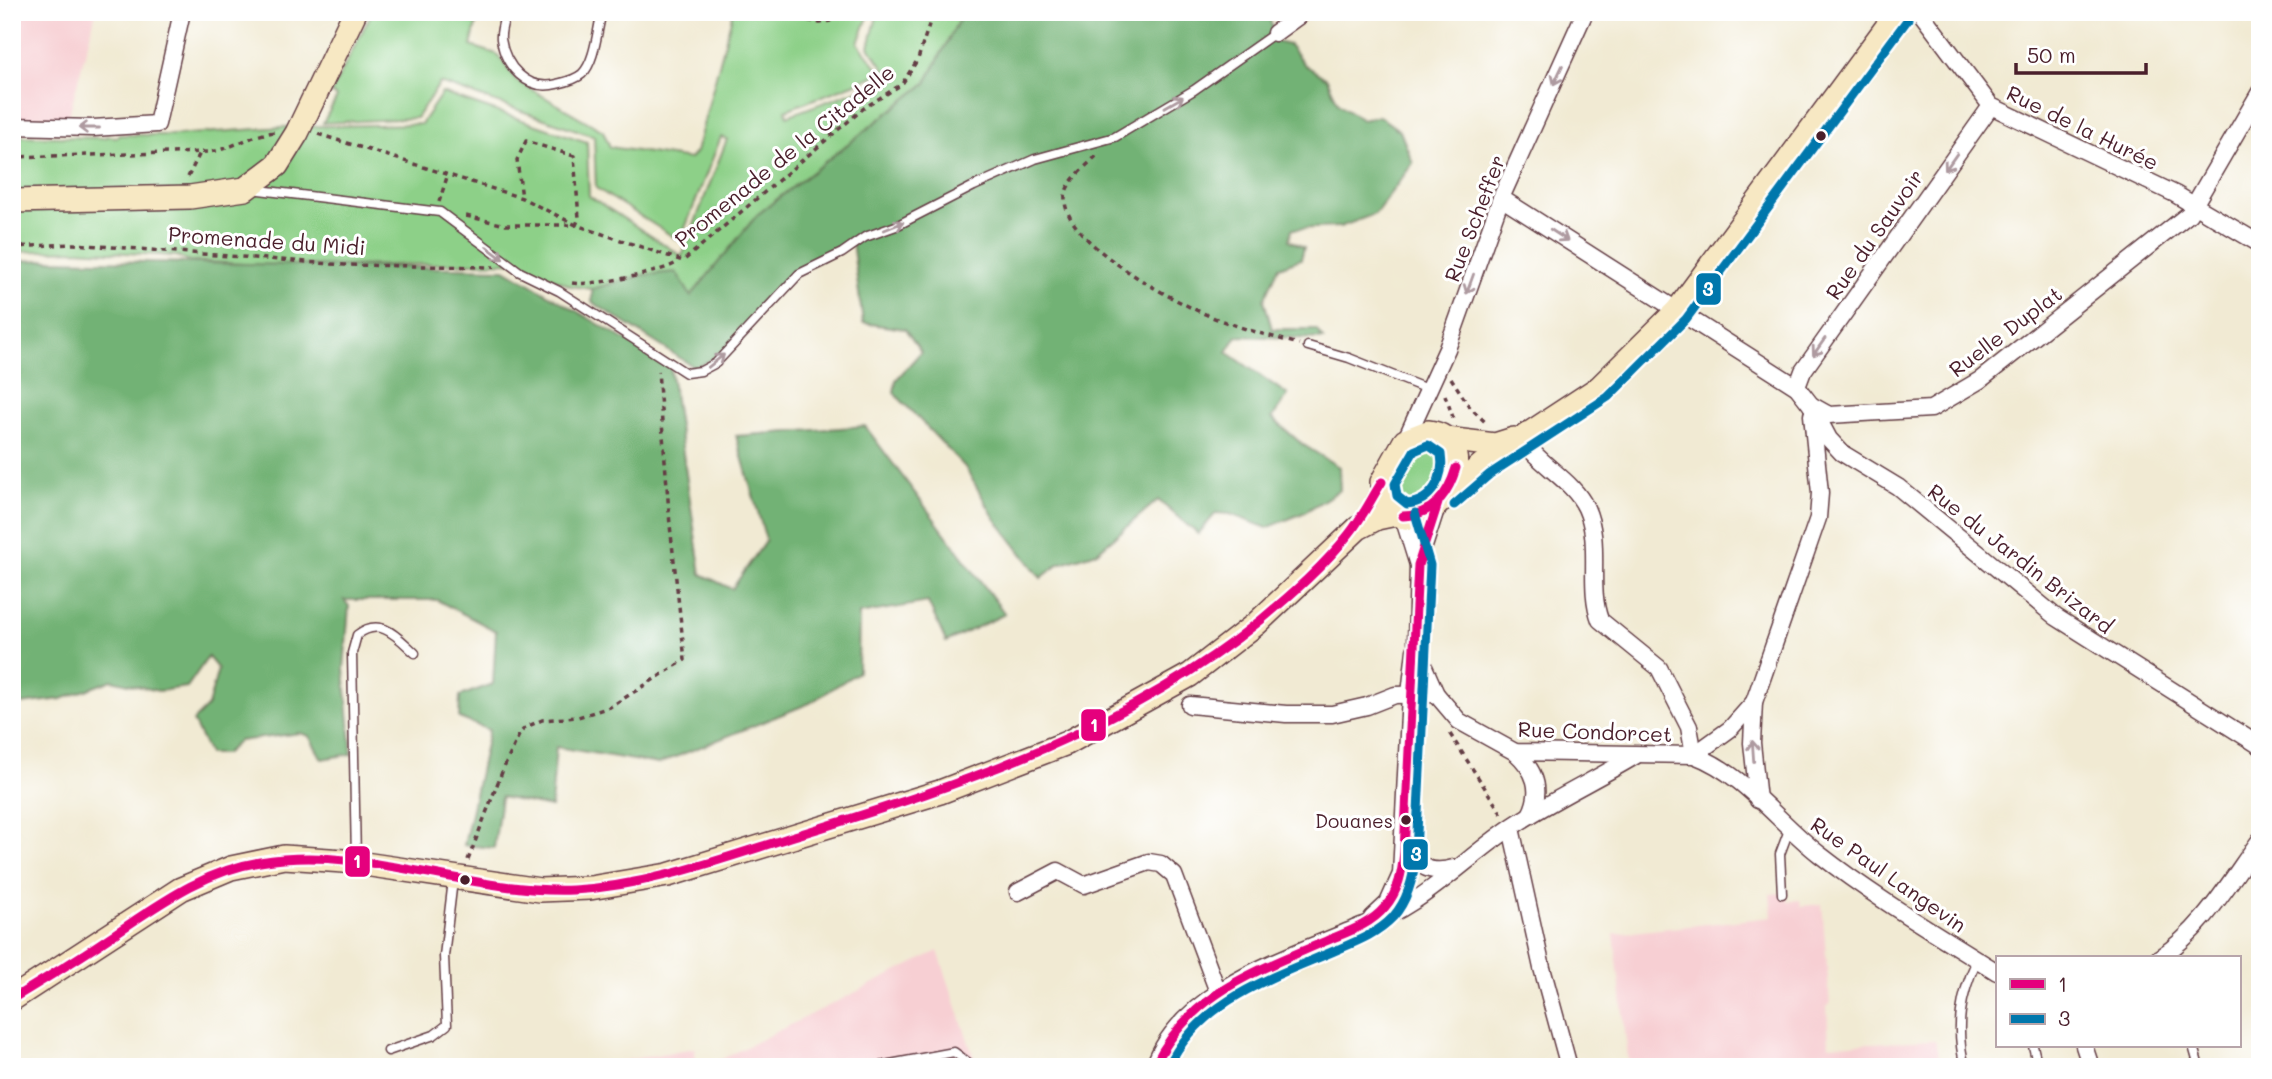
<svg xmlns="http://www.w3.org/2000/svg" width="2272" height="1079" font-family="Mali,sans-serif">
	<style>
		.built { fill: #f7cfd3 }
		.green { fill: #8dd088; stroke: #6c785a; stroke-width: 2 }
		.forest { fill: #72b274; stroke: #5e6850; stroke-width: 2 }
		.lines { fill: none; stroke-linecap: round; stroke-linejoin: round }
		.lane-casing { stroke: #633d44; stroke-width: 11 }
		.street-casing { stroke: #633d44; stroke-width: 19 }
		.secondary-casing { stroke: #633d44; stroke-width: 26 }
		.path { stroke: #633d44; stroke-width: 3.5; stroke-dasharray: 5 5; stroke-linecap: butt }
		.lane { stroke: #fff; stroke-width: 8 }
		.street { stroke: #fff; stroke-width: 16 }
		.secondary { stroke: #f7e8c3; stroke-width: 23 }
		.bus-1-casing { stroke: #fff; stroke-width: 14 }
		.bus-2-casing { stroke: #fff; stroke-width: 14 }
		.bus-1 { stroke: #e5007d; stroke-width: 9 }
		.bus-2 { stroke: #0077ac; stroke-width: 9 }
		.oneway { stroke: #ae9aa0 }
		.bus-dot { fill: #4a1f2b; stroke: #fff; stroke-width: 2.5 }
		.labels { text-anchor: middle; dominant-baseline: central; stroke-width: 6; stroke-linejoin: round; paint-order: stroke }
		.bus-label { font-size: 19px; fill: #4a1f2b; stroke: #fff; text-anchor: end }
		.street-label { font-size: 21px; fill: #4a1f2b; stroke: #fff }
		.line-badge { stroke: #fff; stroke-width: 2.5 }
		.badge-label { font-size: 19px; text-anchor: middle; font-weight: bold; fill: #fff }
	</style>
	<rect width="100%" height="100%" fill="#fff"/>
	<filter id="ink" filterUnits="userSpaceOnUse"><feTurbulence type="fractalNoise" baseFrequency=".0143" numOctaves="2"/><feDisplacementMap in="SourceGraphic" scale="14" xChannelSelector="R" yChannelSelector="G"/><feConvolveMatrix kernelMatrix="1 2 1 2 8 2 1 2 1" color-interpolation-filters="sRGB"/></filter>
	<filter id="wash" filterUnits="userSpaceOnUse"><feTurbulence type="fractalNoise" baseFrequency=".00686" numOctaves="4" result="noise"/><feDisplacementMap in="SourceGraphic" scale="28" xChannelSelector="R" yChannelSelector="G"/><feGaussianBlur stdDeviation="1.57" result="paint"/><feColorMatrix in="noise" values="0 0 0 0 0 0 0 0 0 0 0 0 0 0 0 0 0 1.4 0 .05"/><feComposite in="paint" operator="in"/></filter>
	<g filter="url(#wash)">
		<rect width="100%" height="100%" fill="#f1ead3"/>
		<g class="built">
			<path d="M 17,12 L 96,12 L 68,119 L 12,118 L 12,33 Z"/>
			<path d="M 1787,893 L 1788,901 L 1800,900 L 1801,906 L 1822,904 L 1830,1005 L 1827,1006 L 1829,1045 L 1935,1040 L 1941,1067 L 1629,1067 L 1614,934 L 1772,917 L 1770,894 Z"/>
			<path d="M 938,951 L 977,1067 L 706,1067 Z"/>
			<path d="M 695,1048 L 696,1067 L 593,1067 L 594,1066 Z"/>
		</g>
		<g class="green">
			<path d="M 372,12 L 479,12 L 471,46 L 497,54 L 517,81 L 603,131 L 610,147 L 690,159 L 696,152 L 733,12 L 870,12 L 858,43 L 882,73 L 786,110 L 787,116 L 891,78 L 869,47 L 878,12 L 963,12 L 926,83 L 757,215 L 691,297 L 643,275 L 592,289 L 571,286 L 516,262 L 300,267 L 189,261 L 177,256 L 76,250 L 12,252 L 12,136 L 106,138 L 106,136 L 117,137 L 119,135 L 174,135 L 284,127 L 421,124 L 442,93 L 587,142 L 589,196 L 682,256 L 727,139 L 721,137 L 680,241 L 596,188 L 594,136 L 440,83 L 416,118 L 323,123 L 337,97 L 331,93 Z"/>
			<path d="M 1431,441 L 1450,458 L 1436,494 L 1411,512 L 1389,488 L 1413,444 Z"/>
		</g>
		<g class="forest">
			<path d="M 963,12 L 1268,12 L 1276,42 L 1289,45 L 1305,65 L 1327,79 L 1338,103 L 1362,120 L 1379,116 L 1400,131 L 1413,163 L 1375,214 L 1340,227 L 1292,229 L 1289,240 L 1304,247 L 1301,259 L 1279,267 L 1264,300 L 1272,329 L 1316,329 L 1323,339 L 1237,336 L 1227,352 L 1288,395 L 1272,418 L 1302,444 L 1339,467 L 1340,490 L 1303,513 L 1267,528 L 1230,514 L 1216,513 L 1198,534 L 1158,500 L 1097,552 L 1059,564 L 1041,578 L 994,517 L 965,467 L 894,393 L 896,380 L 921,352 L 905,329 L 863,323 L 852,242 C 830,256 803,267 783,284 C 753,310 734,356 694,367 L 592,302 L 592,289 L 643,275 L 676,272 L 691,296 L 757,215 L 926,83 Z"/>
			<path d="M 48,260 L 505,269 L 670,366 L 701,574 L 732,589 L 766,540 L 736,436 L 865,426 L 1005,614 L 946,642 L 928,602 L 859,614 L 858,672 L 810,703 L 658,764 L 556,747 L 551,807 L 501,797 L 494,848 L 464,845 L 489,730 L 459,718 L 460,696 L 493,684 L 496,631 L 437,600 L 344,600 L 349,606 L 344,669 L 352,754 L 322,759 L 309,736 L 300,733 L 239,741 L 225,754 L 209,754 L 193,721 L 208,706 L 218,669 L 208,657 L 187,687 L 158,691 L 112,680 L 62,699 L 12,705 L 12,261 Z"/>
		</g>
	</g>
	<g filter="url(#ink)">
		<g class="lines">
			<defs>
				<g id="lane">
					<path d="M 506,12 C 504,20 500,31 501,39 C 505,66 527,92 557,84 C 565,82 575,80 582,74 C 595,62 597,30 602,12"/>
					<path d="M 251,189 L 440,212 L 520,272 L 559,291 L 686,373 L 701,371 L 716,363 L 799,274 L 842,253 L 865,237 L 896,226 L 974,186 L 1035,159 L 1115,137 L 1194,90 L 1275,33"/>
					<path d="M 1308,346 L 1349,358 L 1427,389"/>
					<path d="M 356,860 L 352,653 L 357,635 C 381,616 397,637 415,653"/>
					<path d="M 1782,894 L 1780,854 L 1789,830"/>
					<path d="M 2033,1046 L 2038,1067"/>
					<path d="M 2193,1046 L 2199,1067"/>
					<path d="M 388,1051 L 434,1035 L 447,1025 L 444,956 L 453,880"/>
					<path d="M 874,1067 L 954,1052 L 974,1067"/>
					<path d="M 1965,1067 C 1955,1028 1960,996 1977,960"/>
				</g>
				<g id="street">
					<path d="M 1920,12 L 1991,106 L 2175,194 L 2260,244"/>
					<path d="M 1275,33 L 1304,12"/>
					<path d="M 12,126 L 93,128 L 157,124 L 182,12"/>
					<path d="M 1501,198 L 1797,387 L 1811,405 L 1829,439 L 1842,453 L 1898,487 L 2056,617 L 2260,746"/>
					<path d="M 1797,387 L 1803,371 L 1991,106"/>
					<path d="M 1811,405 L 1829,415 L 1931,409 L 1980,380 L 2189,214 L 2260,92"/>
					<path d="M 1521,438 C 1539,465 1573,480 1586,508 C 1602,543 1587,585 1600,620 L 1659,668 L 1689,727 L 1694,755"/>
					<path d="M 1405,441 L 1447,349 L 1501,198 L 1585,12"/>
					<path d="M 1403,517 L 1418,565 L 1416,641 L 1421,660 L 1436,694 L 1459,721 L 1515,752 L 1694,755 C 1743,773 1778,822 1819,854 C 1875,898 1937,934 1997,972"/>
					<path d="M 1418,565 L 1438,503"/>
					<path d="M 1190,705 L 1286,714 L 1332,714 L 1367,706 L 1395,695 L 1436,694"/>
					<path d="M 1515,752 C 1535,770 1543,790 1530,815"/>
					<path d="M 1694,755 L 1730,729 L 1754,702"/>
					<path d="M 1758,800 L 1752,743 L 1754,702 L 1818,518 L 1820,493 L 1812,415"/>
					<path d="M 1511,828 L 1542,968 L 1569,1067"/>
					<path d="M 1408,840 C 1412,866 1429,875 1454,868"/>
					<path d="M 1018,892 L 1058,871 L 1084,885 L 1149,862 L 1161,864 L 1174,875 L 1218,992"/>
					<path d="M 1372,918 L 1388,903 L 1401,874 L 1410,694 L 1415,650"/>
					<path d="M 2159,958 C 2203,930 2230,881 2260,840"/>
					<path d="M 2084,1046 L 2091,1067"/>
					<path d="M 1154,1067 C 1181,988 1292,956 1361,926 C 1417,911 1465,858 1513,826 C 1552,800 1595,780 1635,756"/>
				</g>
				<g id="secondary">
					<path d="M 12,201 L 190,197 L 245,189 L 277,165 L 297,133 L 355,12"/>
					<path d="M 1428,432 C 1481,438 1449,524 1403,517 L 1386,502 L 1382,482 L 1405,441 Z"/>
					<path d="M 1446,439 L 1495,445 L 1514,439"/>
					<path d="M 1446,496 L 1483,464 L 1600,387 L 1677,311 L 1898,12"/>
					<path d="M 12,999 L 181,889 L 231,868 L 284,857 L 344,861 L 540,890 L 590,888 L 668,875 L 940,792 L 1067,743 L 1190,675 L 1256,624 L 1358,528 L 1377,518 L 1396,514"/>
				</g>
			</defs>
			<use href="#lane" class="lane-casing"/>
			<use href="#street" class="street-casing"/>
			<use href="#secondary" class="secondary-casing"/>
			<g class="path">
				<path d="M 769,12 L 820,23 L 830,21 L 837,12"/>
				<path d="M 318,134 L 522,198 L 576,225 L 683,261 L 864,108 L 902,84 L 918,59 L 933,12"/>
				<path d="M 1096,156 C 1086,167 1066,181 1065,197 C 1061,242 1175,302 1212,317 C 1240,328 1269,336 1299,344"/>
				<path d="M 12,157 L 209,152 C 233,149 251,134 276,132"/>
				<path d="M 188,177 L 200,153"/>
				<path d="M 439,202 L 448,174"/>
				<path d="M 466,216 L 506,225 L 576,225 L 579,218 L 574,156 L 526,141 L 517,160 L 522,198"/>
				<path d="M 12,247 L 74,244 L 345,265 L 494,267"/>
				<path d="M 572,283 C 593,286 662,273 678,262"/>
				<path d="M 1451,378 L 1469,406 L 1487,424"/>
				<path d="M 1445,395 L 1454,420"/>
				<path d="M 1450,734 L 1503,816"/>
				<path d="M 468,860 L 502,772 L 520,733 L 526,727 L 542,720 L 578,717 L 610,707 L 685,660 L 670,525 L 658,371"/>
			</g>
			<use href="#lane" class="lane"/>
			<use href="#street" class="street"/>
			<use href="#secondary" class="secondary"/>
			<defs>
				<g id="bus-1">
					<path d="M 1403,516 C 1433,515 1448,495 1456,468"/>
					<path d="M 12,999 C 45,979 78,959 110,937 C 157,906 203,871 260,862 C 366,844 468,894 573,890 C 653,886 729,856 804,833 C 967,783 1127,729 1261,620 C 1292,594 1324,566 1349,534 C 1362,518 1371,499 1382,482"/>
					<path d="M 1154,1067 C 1189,993 1255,972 1326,941 C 1347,932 1370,925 1385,907 C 1399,891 1402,872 1404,852 L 1418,565 L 1438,503"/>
				</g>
				<g id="bus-2">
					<path d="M 1428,445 L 1441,454 C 1445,477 1432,502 1407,504 L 1397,496 L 1395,484 L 1414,451 Z"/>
					<path d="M 1454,505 L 1490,474 L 1608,397 L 1686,319 L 1908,19"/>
					<path d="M 1168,1067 C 1199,1001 1271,978 1334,951 C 1355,942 1377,934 1393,917 C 1409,899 1414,876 1416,853 L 1430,565 L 1415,513"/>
				</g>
			</defs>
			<use href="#bus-1" class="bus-1-casing"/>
			<use href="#bus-2" class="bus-2-casing"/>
			<use href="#bus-1" class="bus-1"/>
			<use href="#bus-2" class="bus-2"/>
		</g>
		<defs><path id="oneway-shaft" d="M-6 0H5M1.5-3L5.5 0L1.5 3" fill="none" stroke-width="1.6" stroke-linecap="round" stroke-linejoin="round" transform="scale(1.75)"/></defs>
		<g class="oneway">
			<use href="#oneway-shaft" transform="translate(1558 75) rotate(115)"/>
			<use href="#oneway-shaft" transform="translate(1174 102) rotate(-30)"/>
			<use href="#oneway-shaft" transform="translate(89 128) rotate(180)"/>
			<use href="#oneway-shaft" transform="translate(1951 162) rotate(125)"/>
			<use href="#oneway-shaft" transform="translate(894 226) rotate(-22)"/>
			<use href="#oneway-shaft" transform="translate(1559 235) rotate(33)"/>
			<use href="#oneway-shaft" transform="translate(495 253) rotate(37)"/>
			<use href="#oneway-shaft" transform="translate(1470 284) rotate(110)"/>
			<use href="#oneway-shaft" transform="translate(1819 347) rotate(125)"/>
			<use href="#oneway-shaft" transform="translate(716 361) rotate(-39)"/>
			<use href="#oneway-shaft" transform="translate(1753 751) rotate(-94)"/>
		</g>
	</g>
	<g class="bus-dot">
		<circle cx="1821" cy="136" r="6"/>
		<circle cx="1406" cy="820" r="6"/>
		<circle cx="465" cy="880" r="6"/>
	</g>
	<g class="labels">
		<g class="bus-label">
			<text x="1393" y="820">Douanes</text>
		</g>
		<g class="street-label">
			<text transform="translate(2083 127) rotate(26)">Rue de la Hurée</text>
			<text transform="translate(784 155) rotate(-39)">Promenade de la Citadelle</text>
			<text transform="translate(1474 218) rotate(-69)">Rue Scheffer</text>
			<text transform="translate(1874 234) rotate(-55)">Rue du Sauvoir</text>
			<text transform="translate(267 240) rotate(4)">Promenade du Midi</text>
			<text transform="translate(2005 331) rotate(-37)">Ruelle Duplat</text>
			<text transform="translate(2021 558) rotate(38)">Rue du Jardin Brizard</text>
			<text transform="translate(1595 731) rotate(2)">Rue Condorcet</text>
			<text transform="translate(1889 874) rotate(35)">Rue Paul Langevin</text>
		</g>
	</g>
	<g class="line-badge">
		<rect x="1695" y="272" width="27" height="34" rx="7" fill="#0077ac"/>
		<rect x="1080" y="708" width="27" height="34" rx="7" fill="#e5007d"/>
		<rect x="1402" y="838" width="27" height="33" rx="7" fill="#0077ac"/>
		<rect x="344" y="845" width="27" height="33" rx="7" fill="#e5007d"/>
	</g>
	<g class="badge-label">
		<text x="1708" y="296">3</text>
		<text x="1094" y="732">1</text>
		<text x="1416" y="861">3</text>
		<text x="357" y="868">1</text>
	</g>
	<rect width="2272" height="1079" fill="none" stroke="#fff" stroke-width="42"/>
	<rect x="1996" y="956" width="245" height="91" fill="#ffffff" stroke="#b7a5aa" stroke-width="2"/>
	<rect x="2010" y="979" width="35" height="10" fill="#e5007d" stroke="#b7a5aa" stroke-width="2"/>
	<text x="2058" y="992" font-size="21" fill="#4a1f2b">1</text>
	<rect x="2010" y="1014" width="35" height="10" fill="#0077ac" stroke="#b7a5aa" stroke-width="2"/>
	<text x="2058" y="1026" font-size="21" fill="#4a1f2b">3</text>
	<path d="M2016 63v10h130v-10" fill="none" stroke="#4a1f2b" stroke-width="3.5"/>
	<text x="2027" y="63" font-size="21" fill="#4a1f2b" stroke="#ffffff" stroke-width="5" paint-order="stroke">50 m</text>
</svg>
